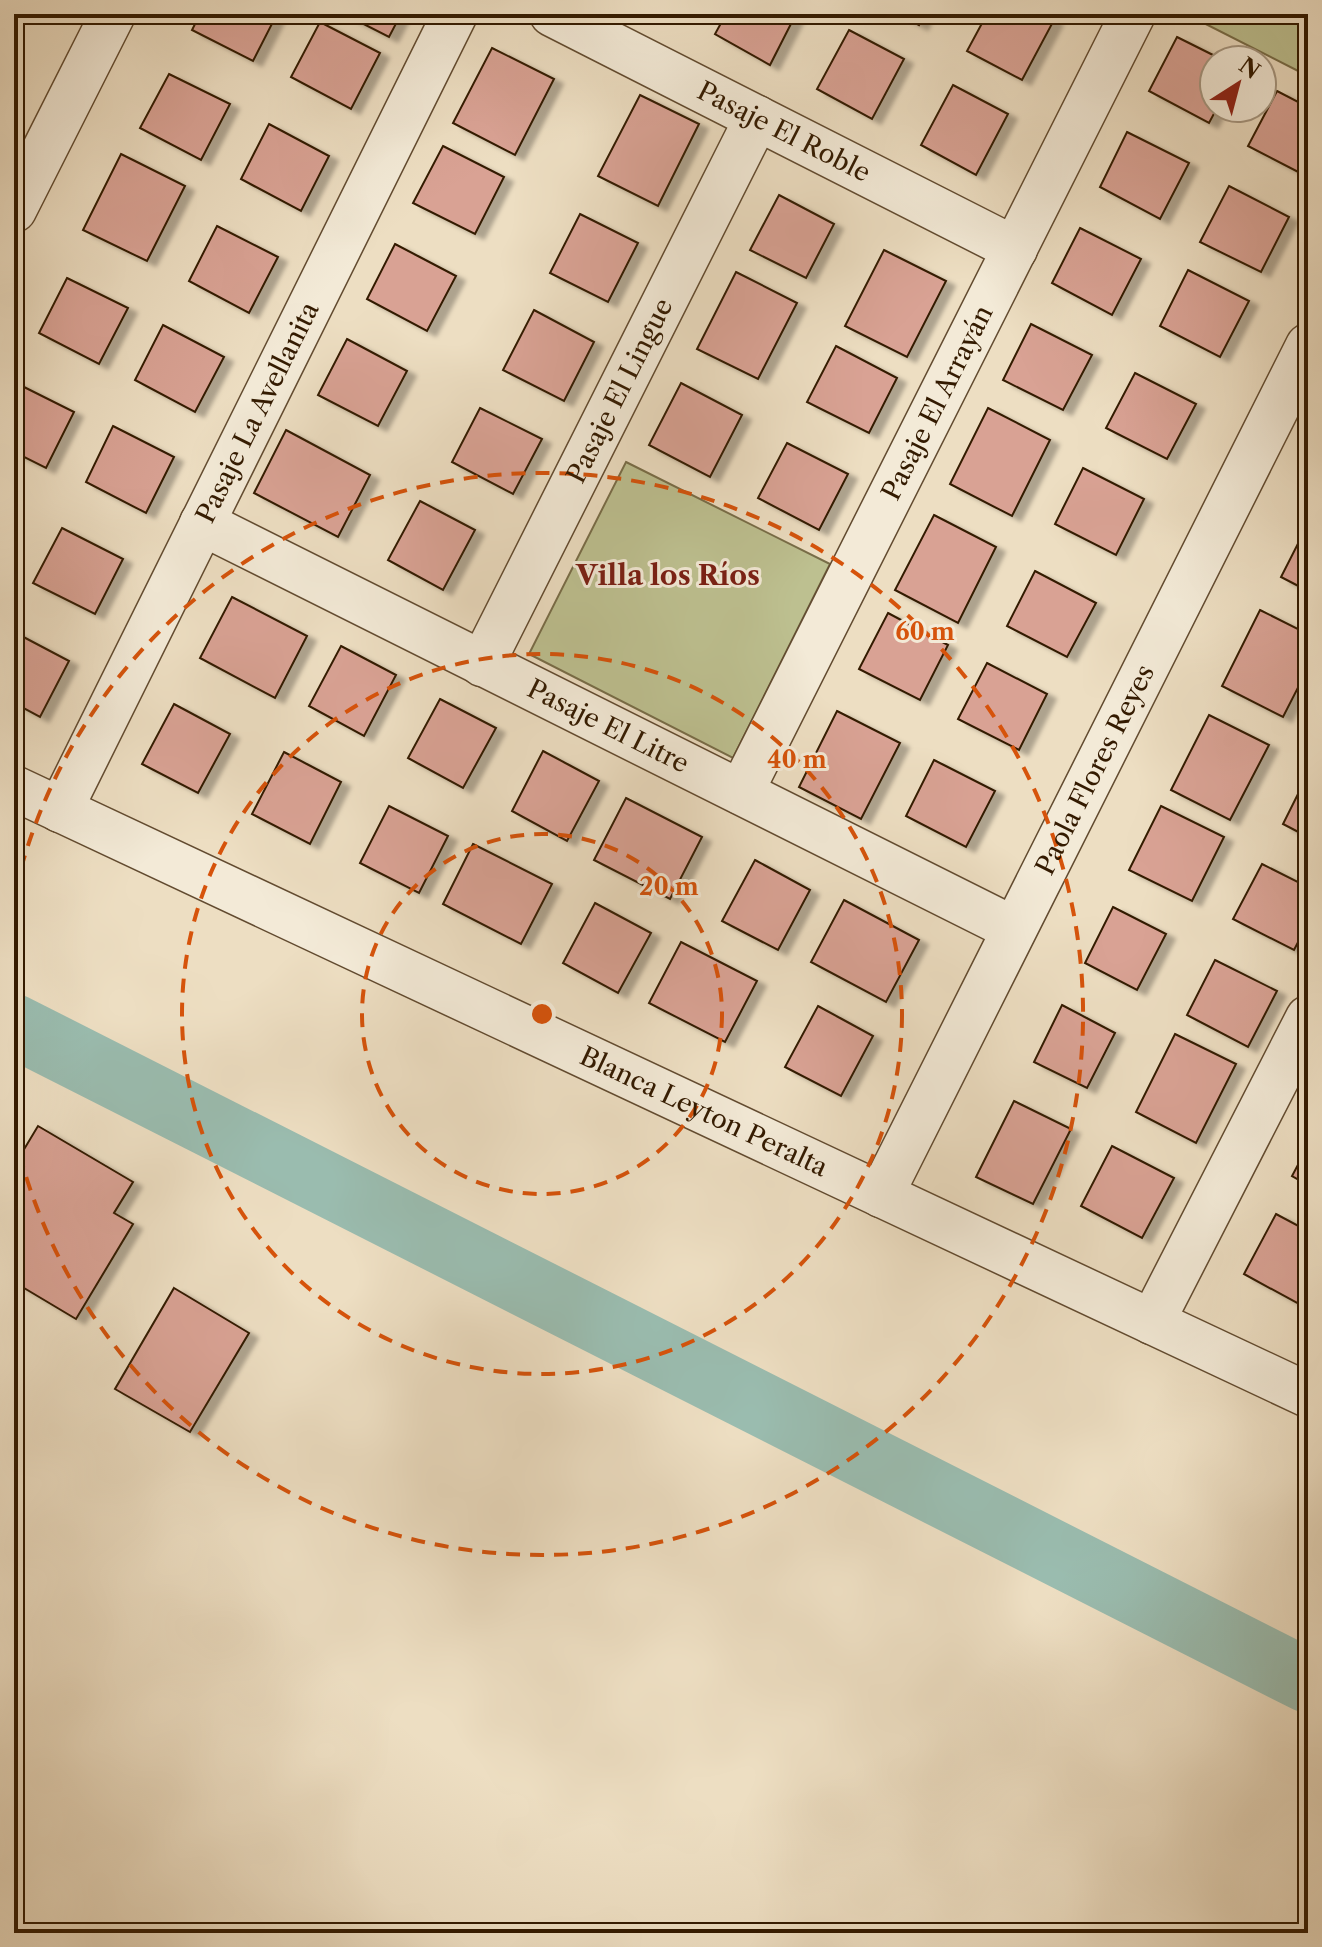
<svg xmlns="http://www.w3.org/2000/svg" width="1322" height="1947" font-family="'Libre Caslon Text',serif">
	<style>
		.green { fill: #bdc090; stroke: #786d48; stroke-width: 2 }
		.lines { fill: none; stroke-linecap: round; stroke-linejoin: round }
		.canal { stroke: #9abcaf; stroke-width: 64 }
		.building { fill: #d9a294; stroke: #331a00; stroke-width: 2; filter: url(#shadow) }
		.minor-casing { stroke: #624b30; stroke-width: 47 }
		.minor { stroke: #f3ead7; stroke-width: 44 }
		.ring { fill: none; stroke: #d6530b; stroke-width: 4; stroke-dasharray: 14 10 }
		.labels { text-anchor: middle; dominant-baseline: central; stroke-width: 6; stroke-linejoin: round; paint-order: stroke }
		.street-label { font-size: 26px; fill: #331a00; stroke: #f3ead7 }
		.neighbourhood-label { font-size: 28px; font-weight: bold; fill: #7a1f14; stroke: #f3ead7 }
		.centre { fill: #d6530b; stroke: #f3ead7; stroke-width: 4 }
		.ring-label { font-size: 24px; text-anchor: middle; font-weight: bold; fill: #d6530b; stroke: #f3ead7; stroke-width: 6; stroke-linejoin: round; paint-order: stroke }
	</style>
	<defs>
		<filter id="shadow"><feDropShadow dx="9" dy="5" stdDeviation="2" flood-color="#0004"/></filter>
	</defs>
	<rect width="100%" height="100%" fill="#eddec2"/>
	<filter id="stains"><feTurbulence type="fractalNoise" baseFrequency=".0025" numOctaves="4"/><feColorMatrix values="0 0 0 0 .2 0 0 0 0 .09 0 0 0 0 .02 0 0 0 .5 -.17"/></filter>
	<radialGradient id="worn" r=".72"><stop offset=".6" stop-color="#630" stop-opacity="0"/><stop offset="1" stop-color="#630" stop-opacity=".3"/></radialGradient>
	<g class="green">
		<path d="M 1186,14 L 1308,14 L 1308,76 Z"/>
		<path d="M 626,462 L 830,564 L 733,758 L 529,654 Z"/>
	</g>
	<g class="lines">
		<path class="canal" d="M 14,1026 L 1308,1681"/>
	</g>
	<g class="building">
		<path d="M 200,14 L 277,14 L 253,61 L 192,30 Z"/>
		<path d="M 344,14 L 401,14 L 389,37 Z"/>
		<path d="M 726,14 L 796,14 L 770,65 L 715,34 Z"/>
		<path d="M 899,14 L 924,14 L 919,25 Z"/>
		<path d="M 987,14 L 1042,14 L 1054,20 L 1022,80 L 967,51 Z"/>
		<path d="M 320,22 L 380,53 L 351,109 L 291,77 Z"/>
		<path d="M 849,30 L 904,59 L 872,119 L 817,89 Z"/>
		<path d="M 1177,37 L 1223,60 L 1214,60 L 1214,108 L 1217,108 L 1209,123 L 1149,91 Z"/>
		<path d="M 492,48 L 554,79 L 515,155 L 453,123 Z"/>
		<path d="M 169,74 L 230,104 L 201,160 L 140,128 Z"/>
		<path d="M 953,85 L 1008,114 L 976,175 L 921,145 Z"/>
		<path d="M 1277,91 L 1308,107 L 1308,177 L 1248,146 Z"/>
		<path d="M 640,95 L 699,124 L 658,206 L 598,176 Z"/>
		<path d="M 269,124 L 329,156 L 301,211 L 241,179 Z"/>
		<path d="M 1127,132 L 1189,163 L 1160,219 L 1100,187 Z"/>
		<path d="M 443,146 L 504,177 L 475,234 L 413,203 Z"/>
		<path d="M 121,154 L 185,186 L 147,261 L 83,230 Z"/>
		<path d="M 1229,186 L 1289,217 L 1261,272 L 1200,242 Z"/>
		<path d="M 779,195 L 834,224 L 806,278 L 750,250 Z"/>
		<path d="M 580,214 L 638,243 L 608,302 L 550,273 Z"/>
		<path d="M 217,226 L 278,257 L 249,313 L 189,281 Z"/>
		<path d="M 1080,228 L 1141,259 L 1112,315 L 1052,283 Z"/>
		<path d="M 395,244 L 456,276 L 427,331 L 367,299 Z"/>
		<path d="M 884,250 L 946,281 L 907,357 L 845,326 Z"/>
		<path d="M 1188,270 L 1249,301 L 1220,357 L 1160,326 Z"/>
		<path d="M 736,272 L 797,303 L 758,379 L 697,349 Z"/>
		<path d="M 67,278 L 128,308 L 99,364 L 39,333 Z"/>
		<path d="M 534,310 L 594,342 L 564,401 L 503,370 Z"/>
		<path d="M 1031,324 L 1092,355 L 1063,410 L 1003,380 Z"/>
		<path d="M 163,325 L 224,357 L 195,412 L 135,380 Z"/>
		<path d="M 347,339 L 407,371 L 378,426 L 318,395 Z"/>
		<path d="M 836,346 L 897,378 L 869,433 L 807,402 Z"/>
		<path d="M 1135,373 L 1196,404 L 1167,459 L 1106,428 Z"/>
		<path d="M 14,382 L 74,412 L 46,468 L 14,452 Z"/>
		<path d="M 681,383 L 742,415 L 710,477 L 649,445 Z"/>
		<path d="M 480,408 L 542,439 L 513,494 L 452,462 Z"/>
		<path d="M 988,408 L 1050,440 L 1012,516 L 950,484 Z"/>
		<path d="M 113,426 L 174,457 L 146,513 L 86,482 Z"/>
		<path d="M 286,430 L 370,475 L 338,537 L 254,493 Z"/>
		<path d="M 787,443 L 848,474 L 819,530 L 758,498 Z"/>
		<path d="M 1083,468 L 1144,499 L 1116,555 L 1055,524 Z"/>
		<path d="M 420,501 L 475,530 L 443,590 L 388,560 Z"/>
		<path d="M 934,515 L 996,547 L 958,623 L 895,590 Z"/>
		<path d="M 1308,524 L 1308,591 L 1281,577 Z"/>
		<path d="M 62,528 L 123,559 L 95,614 L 33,583 Z"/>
		<path d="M 1035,571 L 1096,603 L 1067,657 L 1007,626 Z"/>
		<path d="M 232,597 L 307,636 L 275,698 L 200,658 Z"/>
		<path d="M 1260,610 L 1308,634 L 1308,668 L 1283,717 L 1222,686 Z"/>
		<path d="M 888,613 L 948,645 L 920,700 L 859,669 Z"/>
		<path d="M 14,632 L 69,661 L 40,717 L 14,703 Z"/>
		<path d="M 341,646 L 396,675 L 364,736 L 309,706 Z"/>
		<path d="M 987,663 L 1047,694 L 1019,750 L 958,719 Z"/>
		<path d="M 440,699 L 496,728 L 463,788 L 408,758 Z"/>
		<path d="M 174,704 L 230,734 L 198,793 L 142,764 Z"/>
		<path d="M 837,711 L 900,743 L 861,819 L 799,787 Z"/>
		<path d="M 1209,715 L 1269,745 L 1230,820 L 1171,790 Z"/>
		<path d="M 543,751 L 599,781 L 567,841 L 512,811 Z"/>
		<path d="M 284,752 L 341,782 L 310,844 L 252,814 Z"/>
		<path d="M 934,760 L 995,791 L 966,847 L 906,816 Z"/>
		<path d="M 1308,774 L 1308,837 L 1283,824 Z"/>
		<path d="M 626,798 L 702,837 L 670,899 L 594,860 Z"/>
		<path d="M 389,806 L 448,836 L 419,893 L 360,863 Z"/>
		<path d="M 1161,806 L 1224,837 L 1192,901 L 1129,870 Z"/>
		<path d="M 473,844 L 552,884 L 521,944 L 443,904 Z"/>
		<path d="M 755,860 L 810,890 L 778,950 L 722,921 Z"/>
		<path d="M 1262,864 L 1308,887 L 1308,923 L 1294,950 L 1233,919 Z"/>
		<path d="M 844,900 L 919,940 L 886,1002 L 811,962 Z"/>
		<path d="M 595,903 L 651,933 L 618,993 L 563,963 Z"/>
		<path d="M 1113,907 L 1166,934 L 1137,990 L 1085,963 Z"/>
		<path d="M 681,942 L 757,981 L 725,1042 L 649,1003 Z"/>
		<path d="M 1215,960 L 1277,991 L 1248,1047 L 1187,1015 Z"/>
		<path d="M 1062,1005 L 1115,1033 L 1087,1088 L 1034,1062 Z"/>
		<path d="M 818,1006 L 873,1036 L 841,1096 L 785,1067 Z"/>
		<path d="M 1175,1034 L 1236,1064 L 1196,1143 L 1136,1112 Z"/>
		<path d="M 1014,1101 L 1071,1129 L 1033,1204 L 976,1177 Z"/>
		<path d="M 38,1126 L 133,1182 L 114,1213 L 133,1224 L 76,1319 L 14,1282 L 14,1166 Z"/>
		<path d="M 1112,1146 L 1174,1178 L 1142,1238 L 1081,1206 Z"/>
		<path d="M 1308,1146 L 1308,1185 L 1292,1176 Z"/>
		<path d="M 1276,1214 L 1308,1231 L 1308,1287 L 1299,1304 L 1244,1274 Z"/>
		<path d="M 174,1288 L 249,1333 L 190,1432 L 115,1389 Z"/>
	</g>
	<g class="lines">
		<defs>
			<g id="minor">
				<path id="s1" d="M 552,14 L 1015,249"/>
				<path d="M 14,210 L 113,14"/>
				<path id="s2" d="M 202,523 L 1014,929"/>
				<path id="s3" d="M 482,664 L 757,118"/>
				<path id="s4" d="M 14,788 L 1308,1395"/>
				<path id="s5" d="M 741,792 L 1133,14"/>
				<path id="s6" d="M 60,810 L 455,14"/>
				<path id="s7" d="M 881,1195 L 1308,346"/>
				<path d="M 1152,1322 L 1308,1018"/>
			</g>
		</defs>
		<use href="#minor" class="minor-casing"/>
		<use href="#minor" class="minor"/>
	</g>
	<g class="ring">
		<circle cx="542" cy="1014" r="180"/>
		<circle cx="542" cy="1014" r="360"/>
		<path d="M15 892A541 541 0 1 1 15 1136"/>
	</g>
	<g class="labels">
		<g class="street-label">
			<text stroke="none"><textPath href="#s1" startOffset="260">Pasaje El Roble</textPath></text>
			<text stroke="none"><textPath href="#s3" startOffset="306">Pasaje El Lingue</textPath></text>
			<text stroke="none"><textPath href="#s5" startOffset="436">Pasaje El Arrayán</textPath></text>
			<text stroke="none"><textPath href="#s6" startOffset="444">Pasaje La Avellanita</textPath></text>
			<text stroke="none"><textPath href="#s2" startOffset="454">Pasaje El Litre</textPath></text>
			<text stroke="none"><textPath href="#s7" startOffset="476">Paola Flores Reyes</textPath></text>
			<text stroke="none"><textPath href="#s4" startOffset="762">Blanca Leyton Peralta</textPath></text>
		</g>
		<g class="neighbourhood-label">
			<text x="668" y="575">Villa los Ríos</text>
		</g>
	</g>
	<circle cx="542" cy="1014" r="12" class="centre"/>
	<g class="ring-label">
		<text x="925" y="640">60 m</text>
		<text x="797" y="768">40 m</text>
		<text x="669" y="895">20 m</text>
	</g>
	<rect width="1322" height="1947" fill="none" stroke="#eddec2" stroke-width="48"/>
	<rect x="16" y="16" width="1290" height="1915" fill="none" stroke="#331a00" stroke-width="4"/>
	<rect x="24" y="24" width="1274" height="1899" fill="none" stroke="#331a00" stroke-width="2"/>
	<g transform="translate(1238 84) rotate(36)"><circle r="38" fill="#f3ead7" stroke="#a69781" stroke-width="2"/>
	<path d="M0-6L14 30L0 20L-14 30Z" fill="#8f2418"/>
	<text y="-12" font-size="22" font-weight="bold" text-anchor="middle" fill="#331a00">N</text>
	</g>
	<rect width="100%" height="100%" filter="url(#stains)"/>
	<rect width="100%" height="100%" fill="url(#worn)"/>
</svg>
